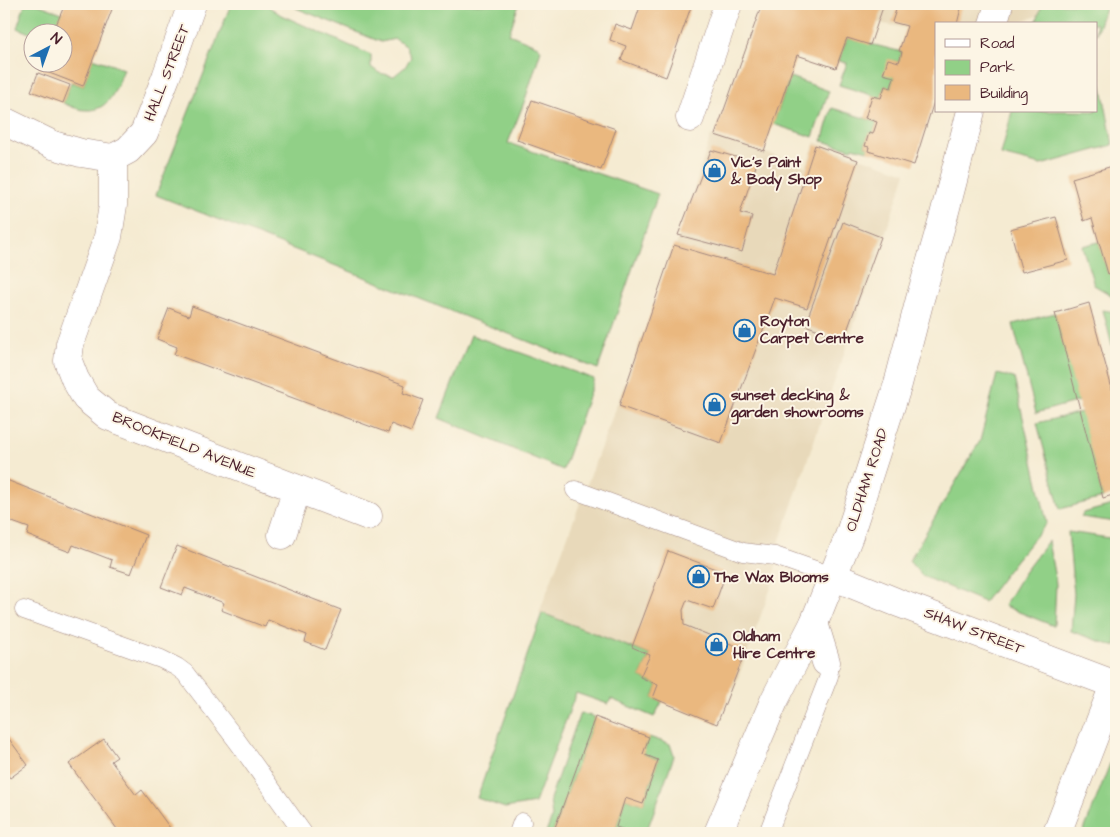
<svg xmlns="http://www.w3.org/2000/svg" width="1120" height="837" font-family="'Architects Daughter',sans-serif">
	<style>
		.built { fill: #e8d9ba }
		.green { fill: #91d087; stroke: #6e7859 }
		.building { fill: #eab87f }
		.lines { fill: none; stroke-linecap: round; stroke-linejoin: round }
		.service-casing { stroke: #a0857e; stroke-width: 19 }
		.minor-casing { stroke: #a0857e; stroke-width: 29 }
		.primary-casing { stroke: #a0857e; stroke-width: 29 }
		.service { stroke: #fff; stroke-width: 18 }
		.minor { stroke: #fff; stroke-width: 28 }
		.primary { stroke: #fff; stroke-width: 28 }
		.labels { text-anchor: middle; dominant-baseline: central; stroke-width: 4; stroke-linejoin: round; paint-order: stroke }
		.street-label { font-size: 15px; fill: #4a1f2b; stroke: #fcf5e5 }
		.poi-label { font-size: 15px; font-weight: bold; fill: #4a1f2b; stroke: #fcf5e5; text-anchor: start }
	</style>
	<rect width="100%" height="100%" fill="#fcf5e5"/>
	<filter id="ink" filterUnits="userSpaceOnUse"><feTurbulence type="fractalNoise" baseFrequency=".02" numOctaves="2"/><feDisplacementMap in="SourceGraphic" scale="10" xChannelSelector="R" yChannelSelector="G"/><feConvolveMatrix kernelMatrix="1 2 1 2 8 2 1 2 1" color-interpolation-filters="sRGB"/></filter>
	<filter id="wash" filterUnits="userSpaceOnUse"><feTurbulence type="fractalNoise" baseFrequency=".0096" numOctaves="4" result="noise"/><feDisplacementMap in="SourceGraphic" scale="20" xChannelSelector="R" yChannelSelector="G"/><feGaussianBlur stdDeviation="1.12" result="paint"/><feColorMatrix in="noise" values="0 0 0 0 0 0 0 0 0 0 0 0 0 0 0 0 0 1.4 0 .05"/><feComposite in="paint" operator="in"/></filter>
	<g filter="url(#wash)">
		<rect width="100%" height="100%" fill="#f5ebd2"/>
		<g class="built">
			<path d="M 809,4 L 1096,4 L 1041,15 L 1012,24 L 936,24 L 936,34 L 884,24 Z"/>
			<path d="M 711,135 L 806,166 L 815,142 L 906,173 L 780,540 L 773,582 L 734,689 L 539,613 L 676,246 Z"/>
		</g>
		<g class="green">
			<path d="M 25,4 L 37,4 L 62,13 L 53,32 L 32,32 L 32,34 L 17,28 Z"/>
			<path d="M 231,4 L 265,4 L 281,15 L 371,55 L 371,67 L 379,73 L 394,76 L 405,67 L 411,57 L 406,46 L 395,39 L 381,42 L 296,8 L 293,4 L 519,4 L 509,34 L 538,46 L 541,50 L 525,100 L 508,143 L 658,194 L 598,369 L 156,195 Z"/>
			<path d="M 1042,4 L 1103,4 L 1106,5 L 1096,34 L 1096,24 L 1036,24 Z"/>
			<path d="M 847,38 L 902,52 L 899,62 L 889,60 L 894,77 L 891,88 L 885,86 L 881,98 L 839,85 L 847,63 L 839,61 Z"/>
			<path d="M 1096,56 L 1113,145 L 1041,165 L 1001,155 L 1012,111 L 1096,111 Z"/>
			<path d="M 93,58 L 124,69 C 117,86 110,112 86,110 C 78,110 70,106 63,103 L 71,82 L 83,86 Z"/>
			<path d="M 790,77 L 829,91 L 813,137 L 773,124 Z"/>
			<path d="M 832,108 L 877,122 L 873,134 L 869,133 L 865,146 L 869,147 L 868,151 L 853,147 L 852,149 L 822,141 Z"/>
			<path d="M 1099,242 L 1108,273 L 1116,271 L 1116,298 L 1094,285 L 1082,246 Z"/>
			<path d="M 1103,310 L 1116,312 L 1116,345 L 1112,346 Z"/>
			<path d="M 1055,313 L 1079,401 L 1036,413 L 1013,324 Z"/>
			<path d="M 471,335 L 594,379 L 563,470 L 439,418 Z"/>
			<path d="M 997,374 L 1014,378 L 1047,523 L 1016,560 L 984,602 L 922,576 L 909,561 L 980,441 Z"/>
			<path d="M 1082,412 L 1103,498 L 1060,509 L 1037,423 Z"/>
			<path d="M 1116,504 L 1116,522 L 1081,517 L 1083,513 Z"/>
			<path d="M 1068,532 L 1116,539 L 1116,647 L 1071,631 L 1074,594 Z"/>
			<path d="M 1048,541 L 1056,584 L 1054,626 L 1004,606 L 1023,574 Z"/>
			<path d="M 542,613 L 650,655 L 640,677 L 658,685 L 653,698 L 662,702 L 654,717 L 611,699 L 608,704 L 576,693 L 535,803 L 505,808 L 477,798 Z"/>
			<path d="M 580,713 L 595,717 L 553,833 L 546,833 L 552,817 L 550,799 Z"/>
			<path d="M 649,737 L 670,744 L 674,756 L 646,833 L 631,833 L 616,827 L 625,798 L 643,804 L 658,760 L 643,754 Z"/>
			<path d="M 1116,748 L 1116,833 L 1083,833 Z"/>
		</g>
		<g id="blocks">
			<g class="building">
				<path d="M 65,4 L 114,4 L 83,86 L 39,69 L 42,62 L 62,62 L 62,32 L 53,32 Z"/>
				<path d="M 641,4 L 692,4 L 666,77 L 621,60 L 626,46 L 610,40 L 615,24 L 632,30 Z"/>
				<path d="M 762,4 L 884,4 L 870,45 L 847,38 L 836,68 L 797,55 L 764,151 L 715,135 Z"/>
				<path d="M 898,4 L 962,4 L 957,24 L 936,24 L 936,95 L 914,165 L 868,151 L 869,147 L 865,146 L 869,133 L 873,134 L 877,122 L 865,118 L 872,96 L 881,98 L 885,86 L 891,88 L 894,77 L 883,74 L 888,59 L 899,62 L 902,52 L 899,51 L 907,26 L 892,22 Z"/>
				<path d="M 38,73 L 70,85 L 63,103 L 31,91 Z"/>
				<path d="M 532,100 L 616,129 L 601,170 L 517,140 Z"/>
				<path d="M 815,145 L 858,160 L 807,308 L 775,298 L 721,443 L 619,406 L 674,245 L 773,274 Z"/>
				<path d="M 711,150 L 757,163 L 740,213 L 752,216 L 742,252 L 678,235 Z"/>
				<path d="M 1116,165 L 1116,271 L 1108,274 L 1092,218 L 1084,221 L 1072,178 Z"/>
				<path d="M 1056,217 L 1068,260 L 1022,272 L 1010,229 Z"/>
				<path d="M 843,222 L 881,237 L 844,339 L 805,325 Z"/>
				<path d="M 1089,303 L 1116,404 L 1116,494 L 1103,498 L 1055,313 Z"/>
				<path d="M 192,306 L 405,385 L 403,393 L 423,400 L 411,432 L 391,424 L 388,433 L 174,354 L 177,347 L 157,339 L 169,308 L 189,316 Z"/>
				<path d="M 4,479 L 146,535 L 131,574 L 110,567 L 112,560 L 73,545 L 70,552 L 49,544 L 27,535 L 29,528 L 4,519 Z"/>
				<path d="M 177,546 L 341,610 L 325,650 L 305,642 L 307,635 L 268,620 L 265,627 L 244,619 L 221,610 L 224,603 L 185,588 L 182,595 L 161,587 Z"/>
				<path d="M 668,551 L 726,573 L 713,609 L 687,600 L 683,610 L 684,625 L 746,650 L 717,724 L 653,698 L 658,685 L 640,677 L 650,655 L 632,647 Z"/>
				<path d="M 595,717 L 649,737 L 643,754 L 658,760 L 643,804 L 625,798 L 616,827 L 633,833 L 553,833 Z"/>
				<path d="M 4,732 L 28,765 L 10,778 L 4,770 Z"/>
				<path d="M 104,739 L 117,757 L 111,761 L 136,795 L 142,790 L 170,828 L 164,832 L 165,833 L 120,833 L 69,764 Z"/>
			</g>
		</g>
	</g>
	<g filter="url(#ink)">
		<use href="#blocks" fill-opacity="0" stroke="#a0857e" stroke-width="1"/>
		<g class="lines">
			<defs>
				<g id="service">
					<path d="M 575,490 L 743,552 L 775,556 L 832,576"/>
					<path d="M 24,610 L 161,659 L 177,667 L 185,673 L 238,742 L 303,833"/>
					<path d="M 518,833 L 522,822"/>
					<path d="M 768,833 L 829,676 L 826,662"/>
				</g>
				<g id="minor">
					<path d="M 690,118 L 728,4"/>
					<path d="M 4,121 L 53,145 L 81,153 L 113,158"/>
					<path d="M 113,158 L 113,205 L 108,237 L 70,344 L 68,361 L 75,379 L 86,398 L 108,416 L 368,516"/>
					<path d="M 113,158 L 128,150 L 144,133 L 166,77 L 192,4"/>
					<path d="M 282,535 L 297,489"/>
					<path d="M 832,576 L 896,602 L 1116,685"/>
					<path d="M 1057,833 L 1114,685"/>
				</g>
				<g id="primary">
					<path d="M 993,24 L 999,4"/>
					<path d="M 814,623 L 826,662"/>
					<path d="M 718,833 L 774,701 L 814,623 L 849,536 L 898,384 L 920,299 L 944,215 L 971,111"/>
				</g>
			</defs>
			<use href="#service" class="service-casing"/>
			<use href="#minor" class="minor-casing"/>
			<use href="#primary" class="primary-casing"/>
			<use href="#service" class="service"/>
			<use href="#minor" class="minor"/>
			<use href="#primary" class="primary"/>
		</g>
	</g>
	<defs>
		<symbol id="shop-ring" viewBox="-11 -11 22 22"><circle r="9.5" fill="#fcf5e5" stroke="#1f6fb2" stroke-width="1.5"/><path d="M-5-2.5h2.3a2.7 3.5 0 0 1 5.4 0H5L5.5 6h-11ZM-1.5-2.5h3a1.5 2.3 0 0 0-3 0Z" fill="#1f6fb2"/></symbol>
	</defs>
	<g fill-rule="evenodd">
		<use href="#shop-ring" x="702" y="158" width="25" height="25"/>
		<use href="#shop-ring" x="732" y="318" width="25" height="25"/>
		<use href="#shop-ring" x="702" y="392" width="25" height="25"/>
		<use href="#shop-ring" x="686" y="564" width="25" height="25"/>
		<use href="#shop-ring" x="704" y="632" width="25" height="25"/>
	</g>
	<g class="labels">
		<g class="street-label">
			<text transform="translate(167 73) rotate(-69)">HALL STREET</text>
			<text transform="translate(184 445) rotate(22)">BROOKFIELD AVENUE</text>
			<text transform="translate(867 480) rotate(-72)">OLDHAM ROAD</text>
			<text transform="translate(974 631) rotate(21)">SHAW STREET</text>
		</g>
		<g class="poi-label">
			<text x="731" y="162">Vic's Paint<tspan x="731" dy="17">&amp; Body Shop</tspan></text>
			<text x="760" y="321">Royton<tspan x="760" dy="17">Carpet Centre</tspan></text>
			<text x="731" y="395">sunset decking &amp;<tspan x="731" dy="17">garden showrooms</tspan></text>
			<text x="714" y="577">The Wax Blooms</text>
			<text x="733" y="636">Oldham<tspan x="733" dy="17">Hire Centre</tspan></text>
		</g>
	</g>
	<rect width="1120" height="837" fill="none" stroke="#fcf5e5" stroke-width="20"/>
	<rect x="935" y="22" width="162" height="90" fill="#fcf5e5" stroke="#b59f9b"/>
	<rect x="945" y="39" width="25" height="8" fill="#ffffff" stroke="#b59f9b"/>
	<text x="980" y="48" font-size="15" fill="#4a1f2b">Road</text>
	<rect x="945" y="60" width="25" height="15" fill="#91d087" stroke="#b59f9b"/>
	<text x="980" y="72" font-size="15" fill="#4a1f2b">Park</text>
	<rect x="945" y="85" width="25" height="15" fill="#eab87f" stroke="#b59f9b"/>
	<text x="980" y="98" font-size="15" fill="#4a1f2b">Building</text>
	<g transform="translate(48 48) rotate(41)"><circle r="24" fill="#fcf5e5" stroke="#b59f9b"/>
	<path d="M0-4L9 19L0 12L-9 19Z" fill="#1f6fb2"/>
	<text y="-8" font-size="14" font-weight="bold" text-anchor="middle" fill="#4a1f2b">N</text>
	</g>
</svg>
